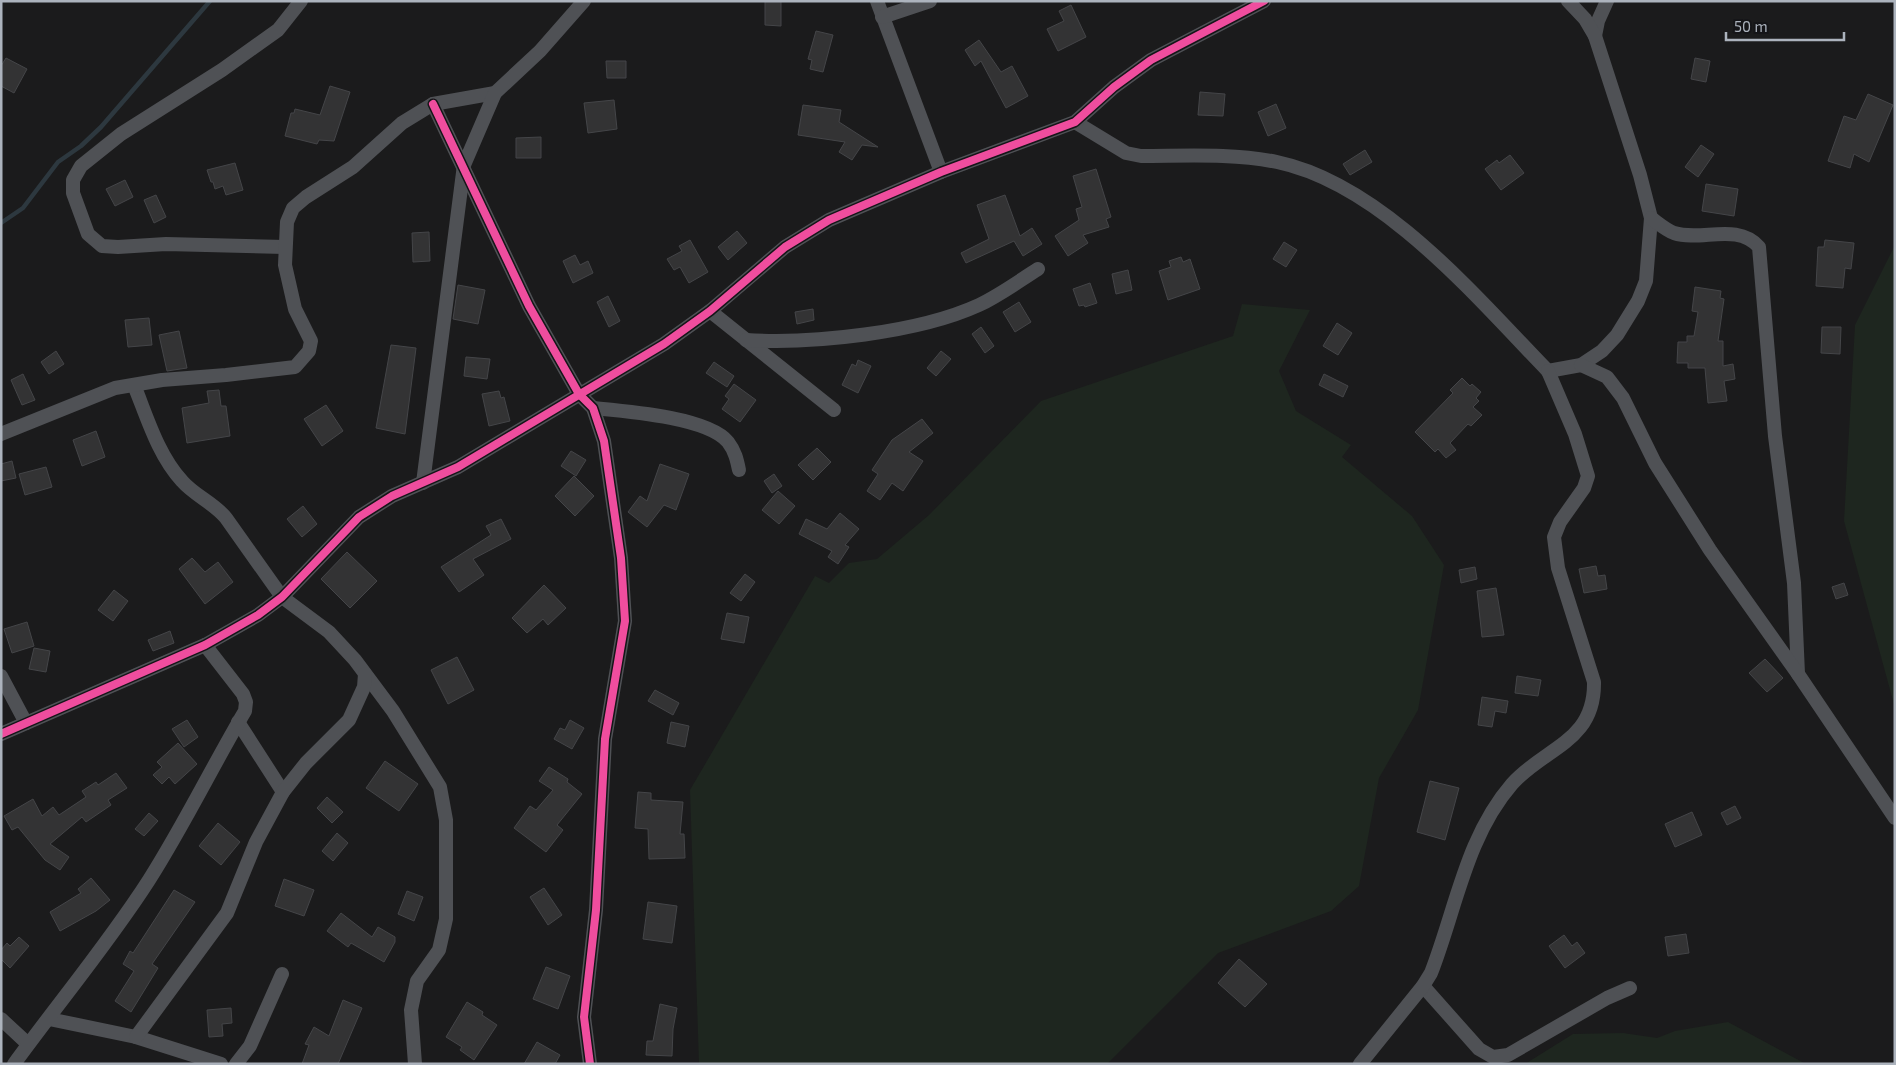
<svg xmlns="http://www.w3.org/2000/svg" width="1896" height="1065" font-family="'Exo 2',sans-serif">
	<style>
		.green { fill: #1e261f }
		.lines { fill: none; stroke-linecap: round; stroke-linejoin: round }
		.stream { stroke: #2d383f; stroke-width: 4.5 }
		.building { fill: #333334; stroke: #444548 }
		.street { stroke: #4f5155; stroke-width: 14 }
		.cycleway-casing { stroke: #151518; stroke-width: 11 }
		.cycleway { stroke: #ef4d9e; stroke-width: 8 }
	</style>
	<rect width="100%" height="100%" fill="#1b1b1c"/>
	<g class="green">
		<path d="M 1895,245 L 1895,708 L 1844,521 L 1855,325 Z"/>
		<path d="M 1242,304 L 1310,310 L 1279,371 L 1296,411 L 1351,445 L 1342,457 L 1412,516 L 1444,565 L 1418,710 L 1379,778 L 1359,886 L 1331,911 L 1218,953 L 1107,1064 L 699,1064 L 690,790 L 815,576 L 829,583 L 849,563 L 877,559 L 929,515 L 1041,401 L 1233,336 Z"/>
		<path d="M 1728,1022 L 1806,1064 L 1525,1064 L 1573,1034 L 1623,1033 L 1657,1038 L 1675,1031 Z"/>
	</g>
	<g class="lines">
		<path class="stream" d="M 1,223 L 23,208 L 58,162 L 81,146 L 101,127 L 210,1"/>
	</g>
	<g class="building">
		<path d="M 765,1 L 781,1 L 781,26 L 765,25 Z"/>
		<path d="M 1071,5 L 1086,37 L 1058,51 L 1047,29 L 1064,21 L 1059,11 Z"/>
		<path d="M 816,31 L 833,35 L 823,72 L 810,69 L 812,60 L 808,59 Z"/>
		<path d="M 979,40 L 1001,72 L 1012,66 L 1028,96 L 1006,108 L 981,61 L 975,66 L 965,50 Z"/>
		<path d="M 6,58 L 27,69 L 14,93 L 1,86 L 1,66 Z"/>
		<path d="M 1695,58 L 1710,61 L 1706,82 L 1691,79 Z"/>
		<path d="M 606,61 L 626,61 L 626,78 L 607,78 Z"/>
		<path d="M 330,86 L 350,92 L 334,141 L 319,140 L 317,144 L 285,136 L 291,113 L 294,113 L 295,109 L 320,115 Z"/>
		<path d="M 1200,92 L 1225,94 L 1223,116 L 1198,115 Z"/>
		<path d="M 1868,94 L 1893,105 L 1869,162 L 1854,154 L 1850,168 L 1828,161 L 1844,116 L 1856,120 Z"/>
		<path d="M 614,100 L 617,129 L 588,133 L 584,103 Z"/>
		<path d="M 1276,104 L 1286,128 L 1268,136 L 1258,112 Z"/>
		<path d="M 803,105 L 841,110 L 839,122 L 878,147 L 862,145 L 852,160 L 839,152 L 845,142 L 798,135 Z"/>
		<path d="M 541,137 L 541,158 L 516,158 L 516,138 Z"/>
		<path d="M 1701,145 L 1714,154 L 1698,177 L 1685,167 Z"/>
		<path d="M 1365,150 L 1372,162 L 1350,175 L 1343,164 Z"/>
		<path d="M 1510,155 L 1524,173 L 1501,190 L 1485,169 L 1497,160 L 1499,163 Z"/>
		<path d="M 235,163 L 243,190 L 226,195 L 223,186 L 215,189 L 213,182 L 211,182 L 207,170 Z"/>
		<path d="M 1096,169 L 1111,217 L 1106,219 L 1109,227 L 1083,235 L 1088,243 L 1068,256 L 1055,236 L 1079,220 L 1076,209 L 1082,207 L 1073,176 Z"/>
		<path d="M 125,180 L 133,197 L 115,206 L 106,189 Z"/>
		<path d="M 1706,184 L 1738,189 L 1734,216 L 1702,211 Z"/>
		<path d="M 156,195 L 166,217 L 154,223 L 144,200 Z"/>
		<path d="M 1005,195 L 1020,236 L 1032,228 L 1042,244 L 1023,256 L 1014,241 L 966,263 L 961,253 L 989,239 L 977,205 Z"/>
		<path d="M 737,231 L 747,243 L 728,260 L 718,247 Z"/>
		<path d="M 429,232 L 430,261 L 413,262 L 412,233 Z"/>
		<path d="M 690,240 L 708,272 L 689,283 L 680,267 L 674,270 L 667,259 L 682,251 L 679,246 Z"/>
		<path d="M 1825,240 L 1854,243 L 1851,269 L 1845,268 L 1843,288 L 1816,286 L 1818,247 L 1824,247 Z"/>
		<path d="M 1284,242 L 1297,250 L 1286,267 L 1273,259 Z"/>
		<path d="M 575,255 L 580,265 L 588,261 L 593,273 L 573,283 L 563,261 Z"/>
		<path d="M 1181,257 L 1183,262 L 1190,259 L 1200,289 L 1168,300 L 1159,271 L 1171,267 L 1169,261 Z"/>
		<path d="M 1128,270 L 1132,290 L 1116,294 L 1112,274 Z"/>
		<path d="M 1090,283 L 1097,303 L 1085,307 L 1084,305 L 1079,306 L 1073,289 Z"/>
		<path d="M 458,285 L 485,290 L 478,324 L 453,319 Z"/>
		<path d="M 1695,287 L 1721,291 L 1720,298 L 1724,299 L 1718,341 L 1723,341 L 1723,366 L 1733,364 L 1735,379 L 1724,381 L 1727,401 L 1708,403 L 1705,368 L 1688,368 L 1688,363 L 1677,363 L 1678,342 L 1687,342 L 1687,336 L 1694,336 L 1698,312 L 1692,311 Z"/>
		<path d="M 608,296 L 620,321 L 609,327 L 597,302 Z"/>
		<path d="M 1019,302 L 1031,322 L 1015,332 L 1003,312 Z"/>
		<path d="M 813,309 L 814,320 L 797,324 L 795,312 Z"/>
		<path d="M 149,318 L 152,345 L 128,347 L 125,320 Z"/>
		<path d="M 1337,323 L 1352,333 L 1338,355 L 1323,346 Z"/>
		<path d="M 981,327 L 994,346 L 985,353 L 972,334 Z"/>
		<path d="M 1822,327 L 1841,327 L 1840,354 L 1821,353 Z"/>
		<path d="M 179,331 L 187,368 L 167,371 L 159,335 Z"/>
		<path d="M 391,345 L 416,348 L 405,434 L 376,428 Z"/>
		<path d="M 56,351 L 64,364 L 49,374 L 41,362 Z"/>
		<path d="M 941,351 L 951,359 L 936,376 L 927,368 Z"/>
		<path d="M 466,357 L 490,359 L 487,379 L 464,376 Z"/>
		<path d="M 858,360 L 871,366 L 858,393 L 842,385 L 852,364 L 856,366 Z"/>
		<path d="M 714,362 L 734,376 L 727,387 L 706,373 Z"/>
		<path d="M 23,374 L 35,400 L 22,405 L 11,380 Z"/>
		<path d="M 1324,374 L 1348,386 L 1343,397 L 1319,385 Z"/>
		<path d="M 1462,378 L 1470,386 L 1472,384 L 1481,392 L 1476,398 L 1479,401 L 1473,407 L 1482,415 L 1471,426 L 1468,424 L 1450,443 L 1456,450 L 1446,458 L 1438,449 L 1435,452 L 1415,432 L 1453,393 L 1450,390 Z"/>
		<path d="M 734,384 L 756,400 L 740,422 L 722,409 L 729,399 L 725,396 Z"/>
		<path d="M 219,390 L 221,406 L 226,406 L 230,436 L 187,443 L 182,408 L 209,403 L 207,391 Z"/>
		<path d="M 499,391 L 501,398 L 504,397 L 510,421 L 489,426 L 482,394 Z"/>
		<path d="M 326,405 L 343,431 L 322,446 L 304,419 Z"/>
		<path d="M 922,419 L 933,433 L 909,452 L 923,461 L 903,491 L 892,483 L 880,500 L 867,491 L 878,474 L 872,470 L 892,440 Z"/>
		<path d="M 96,431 L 105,457 L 82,466 L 73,440 Z"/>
		<path d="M 817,448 L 831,462 L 813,480 L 798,465 Z"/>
		<path d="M 571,451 L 586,460 L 576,476 L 561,466 Z"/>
		<path d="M 12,461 L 16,478 L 1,481 L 1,464 Z"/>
		<path d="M 660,464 L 689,474 L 676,510 L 664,505 L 647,527 L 628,512 L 640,496 L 647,501 Z"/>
		<path d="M 46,467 L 52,487 L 25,495 L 19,474 Z"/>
		<path d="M 774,474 L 782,486 L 772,493 L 764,481 Z"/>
		<path d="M 574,476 L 594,496 L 575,516 L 555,496 Z"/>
		<path d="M 778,491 L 795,506 L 779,524 L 762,510 Z"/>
		<path d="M 303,506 L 317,524 L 302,537 L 287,519 Z"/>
		<path d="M 840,513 L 859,529 L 845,545 L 849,547 L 838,564 L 828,557 L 832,551 L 799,534 L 806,519 L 827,529 Z"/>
		<path d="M 501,519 L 511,539 L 473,559 L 484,575 L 459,592 L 441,567 L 491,535 L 486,526 Z"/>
		<path d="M 347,552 L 377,581 L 350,608 L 321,579 Z"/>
		<path d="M 192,558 L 205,572 L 218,562 L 233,582 L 205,604 L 179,569 Z"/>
		<path d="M 1596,566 L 1598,576 L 1605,575 L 1607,589 L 1584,593 L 1579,569 Z"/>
		<path d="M 1475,567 L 1477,579 L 1461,583 L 1459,570 Z"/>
		<path d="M 745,574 L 755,582 L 741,601 L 730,593 Z"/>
		<path d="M 1844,583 L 1848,595 L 1836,599 L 1832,587 Z"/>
		<path d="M 544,585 L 566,608 L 548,625 L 543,619 L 527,633 L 512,618 Z"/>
		<path d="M 1496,588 L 1504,635 L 1482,637 L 1477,591 Z"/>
		<path d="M 114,590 L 128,601 L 113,621 L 98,610 Z"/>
		<path d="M 727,613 L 749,617 L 744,643 L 721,639 Z"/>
		<path d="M 27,622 L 34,646 L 12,653 L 4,629 Z"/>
		<path d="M 170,631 L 174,643 L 153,651 L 148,640 Z"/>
		<path d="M 34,648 L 50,651 L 46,672 L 29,669 Z"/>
		<path d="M 457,657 L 474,690 L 448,704 L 431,670 Z"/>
		<path d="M 1765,659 L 1783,678 L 1767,692 L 1749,673 Z"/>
		<path d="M 1517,676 L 1541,680 L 1538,696 L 1515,693 Z"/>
		<path d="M 655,690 L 679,703 L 673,715 L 648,701 Z"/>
		<path d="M 1482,697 L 1508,701 L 1506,713 L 1495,711 L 1492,727 L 1478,725 Z"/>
		<path d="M 187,720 L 198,737 L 184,747 L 172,729 Z"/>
		<path d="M 570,720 L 584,728 L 572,749 L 554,739 L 560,728 L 565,730 Z"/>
		<path d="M 671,722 L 689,726 L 685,747 L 667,743 Z"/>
		<path d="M 178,743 L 197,764 L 175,784 L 169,777 L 162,784 L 153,775 L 162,767 L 157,762 Z"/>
		<path d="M 385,761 L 418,784 L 399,811 L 366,788 Z"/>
		<path d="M 549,767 L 568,779 L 567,782 L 582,794 L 557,825 L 563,830 L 546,852 L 514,828 L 530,806 L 536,810 L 553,790 L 539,781 Z"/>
		<path d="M 116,773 L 127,788 L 108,800 L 111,805 L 86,822 L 82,817 L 50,844 L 69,857 L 60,870 L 45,860 L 18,827 L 12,830 L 4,816 L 33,799 L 42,816 L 53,807 L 59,815 L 86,797 L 82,791 L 96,782 L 98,785 Z"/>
		<path d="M 1430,781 L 1459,788 L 1445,840 L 1417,832 Z"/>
		<path d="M 638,792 L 651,793 L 651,800 L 683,802 L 680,834 L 684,834 L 685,858 L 649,859 L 648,829 L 635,828 Z"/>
		<path d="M 327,797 L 343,812 L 332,823 L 317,808 Z"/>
		<path d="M 1735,806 L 1741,818 L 1727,825 L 1721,813 Z"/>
		<path d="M 1692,812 L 1702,835 L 1675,847 L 1665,824 Z"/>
		<path d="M 149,813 L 158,821 L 144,836 L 135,829 Z"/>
		<path d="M 218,823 L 240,842 L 221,865 L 199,846 Z"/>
		<path d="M 337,833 L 348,843 L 333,861 L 322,851 Z"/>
		<path d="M 91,878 L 110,900 L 96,911 L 60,931 L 50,912 L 81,893 L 78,889 Z"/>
		<path d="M 284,879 L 314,890 L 304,916 L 275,906 Z"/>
		<path d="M 544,888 L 562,915 L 548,925 L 530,897 Z"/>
		<path d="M 174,890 L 195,902 L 152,964 L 158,968 L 131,1012 L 115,1001 L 134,971 L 123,964 L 130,951 L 133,953 Z"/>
		<path d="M 407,891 L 423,897 L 414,921 L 398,914 Z"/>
		<path d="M 648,902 L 677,906 L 672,943 L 643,939 Z"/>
		<path d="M 341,913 L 372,937 L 378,927 L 395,937 L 395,942 L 384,962 L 351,943 L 348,947 L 327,931 Z"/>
		<path d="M 1686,934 L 1689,953 L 1668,956 L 1665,937 Z"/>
		<path d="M 1564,935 L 1572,946 L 1577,942 L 1585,953 L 1565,968 L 1549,946 Z"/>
		<path d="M 19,937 L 29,946 L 10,968 L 1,959 L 1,950 L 7,943 L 10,946 Z"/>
		<path d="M 1239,959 L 1267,984 L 1245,1007 L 1218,983 Z"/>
		<path d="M 546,967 L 570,976 L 558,1009 L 533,999 Z"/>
		<path d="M 343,1000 L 362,1008 L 338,1064 L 302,1064 L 309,1045 L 305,1044 L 314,1027 L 329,1036 Z"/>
		<path d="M 467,1002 L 483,1012 L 482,1015 L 497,1025 L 474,1060 L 460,1050 L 462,1047 L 446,1037 Z"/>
		<path d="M 660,1004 L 677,1008 L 673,1029 L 672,1056 L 646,1055 L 647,1041 L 653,1041 Z"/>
		<path d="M 231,1008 L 232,1023 L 222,1024 L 223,1036 L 209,1037 L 207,1010 Z"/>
		<path d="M 537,1042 L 560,1055 L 555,1064 L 524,1064 Z"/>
	</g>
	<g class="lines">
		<g class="street">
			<path d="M 877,1 L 941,172"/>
			<path d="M 882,17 L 930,1"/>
			<path d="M 1595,36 L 1598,21 L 1607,1"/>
			<path d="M 433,104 L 529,306 L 579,394 L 593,408 L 604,441 L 621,558 L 625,621 L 605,739 L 596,910 L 584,1017 L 590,1064"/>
			<path d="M 1075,122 L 1126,153 L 1141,156 C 1185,156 1233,153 1277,162 C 1382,184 1476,297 1548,371 L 1581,365 L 1602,351 L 1617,335 L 1638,301 L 1646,281 L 1651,218 L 1640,175 L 1595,36 L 1585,19 L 1568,1"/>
			<path d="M 1651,218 C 1658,223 1666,230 1674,233 C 1701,242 1737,222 1759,247 L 1775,436 L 1794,583 L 1798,674"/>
			<path d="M 285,247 L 166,244 L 118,247 L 102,246 L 88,234 L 73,193 L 73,180 L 81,166 L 121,134 L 222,70 L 278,30 L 301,1"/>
			<path d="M 710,311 L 834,410"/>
			<path d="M 746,340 C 813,344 918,333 979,305 C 1000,295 1019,281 1038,269"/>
			<path d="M 1581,365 L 1607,377 L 1623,398 L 1655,463 L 1710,550 L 1798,674 L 1895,818"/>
			<path d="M 134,385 C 147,417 158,455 182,481 C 195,496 214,503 226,518 L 282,597 L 329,632 L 355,660 L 393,711 L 440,787 L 446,820 L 446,919 L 439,950 L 417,981 L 411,1010 L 415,1064"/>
			<path d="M 593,408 C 624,411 708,417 728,442 C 735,451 737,460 739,470"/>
			<path d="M 1,434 L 115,388 L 162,380 L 226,375 L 295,367 L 309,351 L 311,341 L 295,309 L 285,265 L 287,222 L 293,208 L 306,197 L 353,167 L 402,123 L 433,104 L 495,93"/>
			<path d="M 423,483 L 464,165 L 495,93 L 540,51 L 584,1"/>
			<path d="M 1,676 L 26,723"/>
			<path d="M 238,722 L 283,792"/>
			<path d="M 1,734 L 205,645 L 258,615 L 282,597 L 359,517 L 392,496 L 458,467 L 664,344 L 710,311 L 785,247 L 829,220 L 941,172 L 1075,122 L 1114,87 L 1151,60 L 1264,1"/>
			<path d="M 1423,986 L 1479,1049 L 1493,1057 L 1508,1055 L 1607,998 L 1630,988"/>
			<path d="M 1,1019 L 28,1044"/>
			<path d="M 49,1019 L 136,1037 L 221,1064"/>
			<path d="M 136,1037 L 227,913 L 256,842 L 283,792 L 306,763 L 349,720 L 364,687 L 365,674"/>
			<path d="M 14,1064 C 59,1002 108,944 149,880 C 184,825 212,767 245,711 L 246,702 L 243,694 L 205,645"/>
			<path d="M 236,1064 L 250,1046 L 282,974"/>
			<path d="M 1360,1064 L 1423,986 L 1431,973 C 1456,909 1466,837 1512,784 C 1545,747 1595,742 1594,682 L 1558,568 L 1554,537 L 1560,522 L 1584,488 L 1588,476 L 1575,434 L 1548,371"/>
		</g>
		<defs>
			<g id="cycleway">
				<path d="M 433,104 L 529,306 L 579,394 L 593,408 L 604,441 L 621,558 L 625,621 L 605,739 L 596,910 L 584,1017 L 590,1064"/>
				<path d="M 1,734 L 205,645 L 258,615 L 282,597 L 359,517 L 392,496 L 458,467 L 664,344 L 710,311 L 785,247 L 829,220 L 941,172 L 1075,122 L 1114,87 L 1151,60 L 1264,1"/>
			</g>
		</defs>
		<use href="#cycleway" class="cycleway-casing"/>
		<use href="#cycleway" class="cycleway"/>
	</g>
	<rect width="1896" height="1065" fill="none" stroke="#acb3bd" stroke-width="5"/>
	<path d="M1726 32v8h118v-8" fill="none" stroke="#acb3bd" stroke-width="2.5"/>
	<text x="1734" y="32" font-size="15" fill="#acb3bd" stroke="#151518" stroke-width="4" paint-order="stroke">50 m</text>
</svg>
